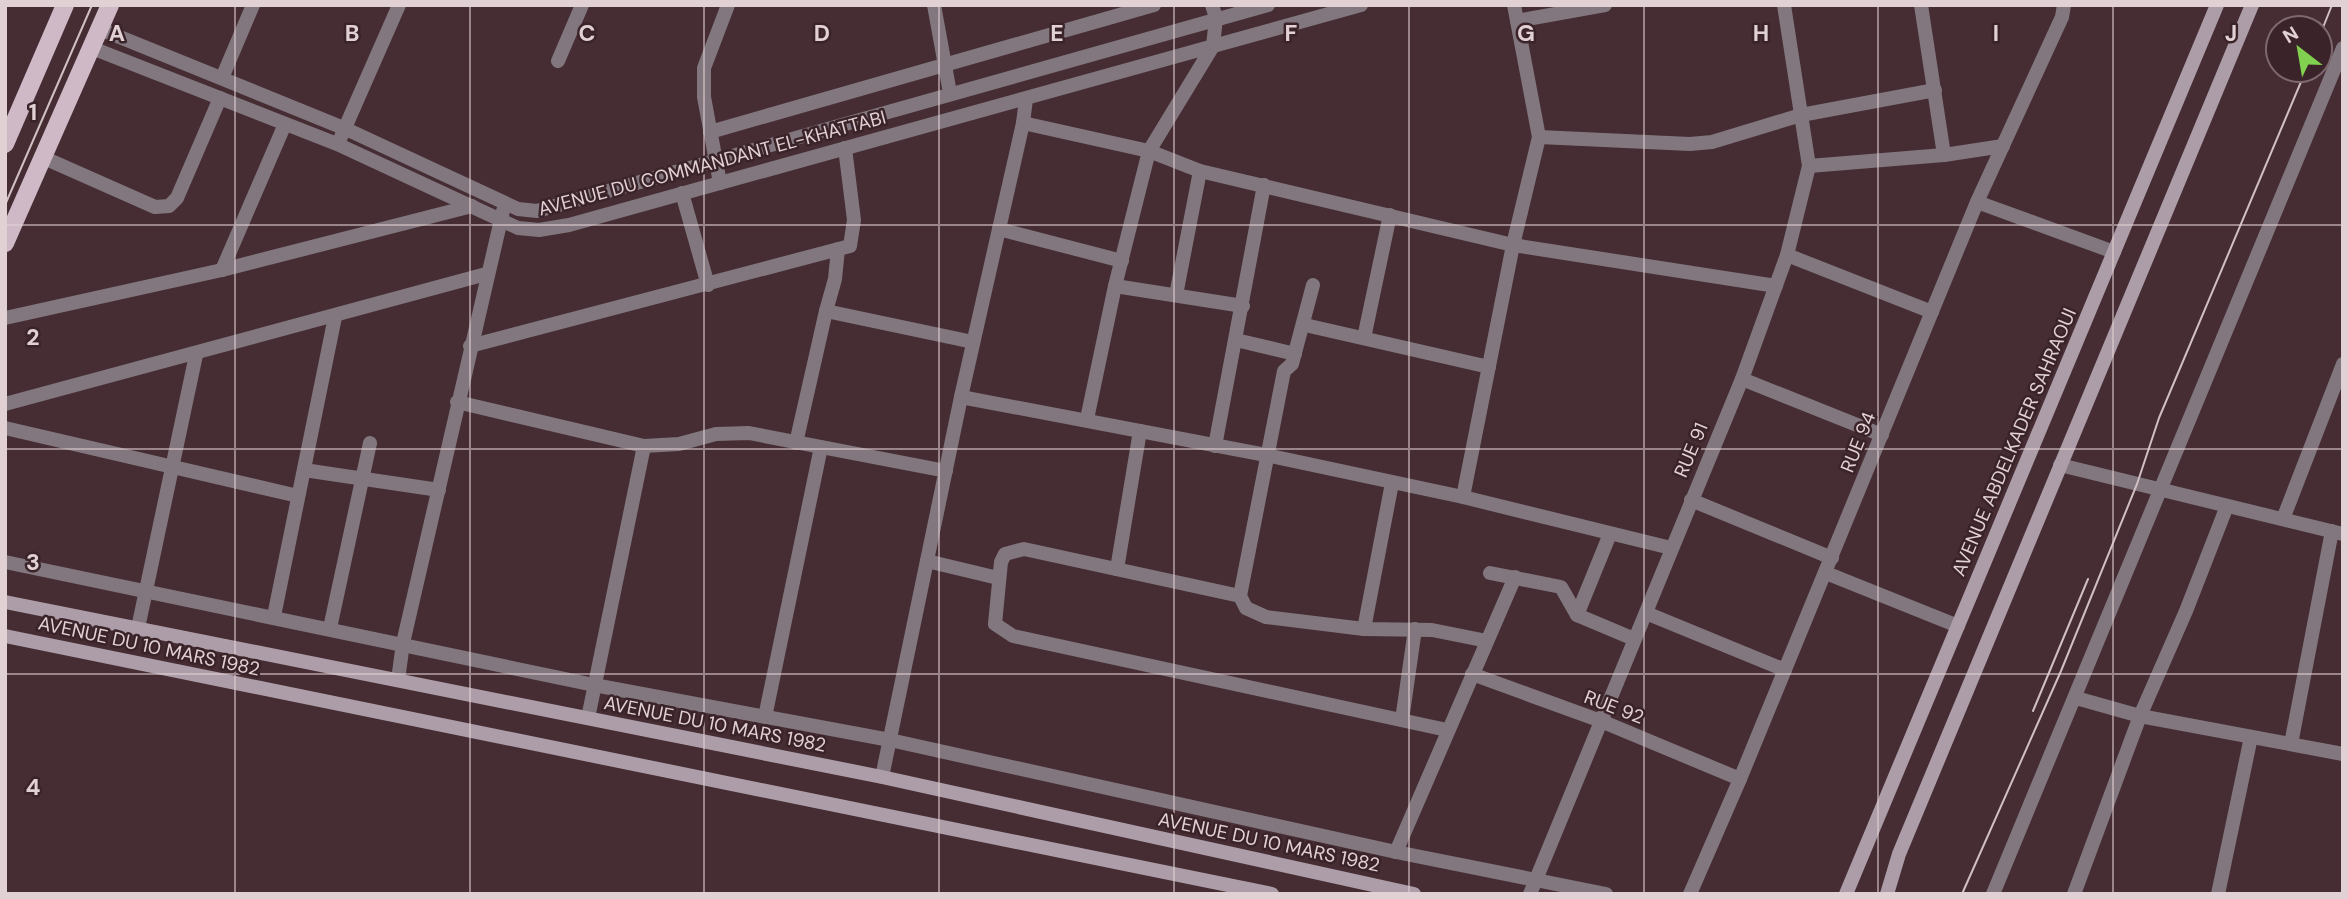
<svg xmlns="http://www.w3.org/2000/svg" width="2348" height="899" font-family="'DM Sans',sans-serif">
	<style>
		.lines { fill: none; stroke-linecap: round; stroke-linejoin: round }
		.street { stroke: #82777e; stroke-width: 14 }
		.secondary { stroke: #ad9da8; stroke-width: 14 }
		.primary { stroke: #cfb9c7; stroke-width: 18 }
		.tram { stroke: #d0c0c3; stroke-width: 2 }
		.grid { fill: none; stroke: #e1d1d4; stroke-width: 2; stroke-opacity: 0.55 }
		.labels { text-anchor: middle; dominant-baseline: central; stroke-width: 5; stroke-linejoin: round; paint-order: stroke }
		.street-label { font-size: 19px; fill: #e1d1d4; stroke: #3a2329 }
		.grid-label { font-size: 23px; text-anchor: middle; font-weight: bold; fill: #e1d1d4; stroke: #3a2329; stroke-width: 5; stroke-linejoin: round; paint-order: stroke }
	</style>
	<rect width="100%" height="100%" fill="#452d33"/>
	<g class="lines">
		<g class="street">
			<path d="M 934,5 L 950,93"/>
			<path d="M 1212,5 L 1216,18 L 1213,46 L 1149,151 L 1115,286 L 1243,306"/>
			<path d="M 1921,5 L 1944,155"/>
			<path d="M 1517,21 L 1605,5"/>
			<path d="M 100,29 L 346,129 L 518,209 L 537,211 L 1268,5"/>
			<path d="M 92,48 L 337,144 L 518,228 L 539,230 L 569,225 L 1361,5"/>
			<path d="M 558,61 L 582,5"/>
			<path d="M 222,78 L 253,5"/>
			<path d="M 1023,123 L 1149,151 L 1200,171 L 1513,245 L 1776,286"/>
			<path d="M 710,132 L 1154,5"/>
			<path d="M 341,137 L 399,5"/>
			<path d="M 1539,137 L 1690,144 L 1712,142 L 1801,115 L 1935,90"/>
			<path d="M 42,157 L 155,207 L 169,206 L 177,198 L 220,98"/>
			<path d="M 1809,166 L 1944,155 L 2003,146"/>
			<path d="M 720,183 L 704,97 L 704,68 L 728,5"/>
			<path d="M 682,193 L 708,285"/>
			<path d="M 1977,202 L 2114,252"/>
			<path d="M 999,229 L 1122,261"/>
			<path d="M 838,249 L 835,279 L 826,311 L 973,342"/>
			<path d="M 1787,255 L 1932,312"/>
			<path d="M 222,270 L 285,124"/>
			<path d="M 1313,285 L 1292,364 L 1284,371 L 1240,596 L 1246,608 L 1266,617 L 1364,629 L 1432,630 L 1487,641"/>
			<path d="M 1176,295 L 1200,171"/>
			<path d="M 5,318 L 222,270 L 472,206"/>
			<path d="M 1305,325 L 1489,367"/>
			<path d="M 1364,338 L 1390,215"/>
			<path d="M 1236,340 L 1295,354"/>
			<path d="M 470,346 L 850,246 L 854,220 L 845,148"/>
			<path d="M 1742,379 L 1882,435"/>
			<path d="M 961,397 L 1266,455 L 1463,497 L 1671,548"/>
			<path d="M 457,402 L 644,446 L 679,444 L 716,434 L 749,433 L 946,471"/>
			<path d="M 5,404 L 486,274"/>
			<path d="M 1087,419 L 1115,286"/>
			<path d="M 5,428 L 298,496"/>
			<path d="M 796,443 L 826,311"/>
			<path d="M 1215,446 L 1264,185"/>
			<path d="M 2060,465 L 2343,534"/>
			<path d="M 304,470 L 439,490"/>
			<path d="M 1463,497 L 1513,245 L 1539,137 L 1514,5"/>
			<path d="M 1691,500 L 1832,558"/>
			<path d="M 2283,519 L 2343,364"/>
			<path d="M 927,561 L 998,578"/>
			<path d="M 5,562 L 594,685 L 890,740 L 1396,852 L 1606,894"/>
			<path d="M 1117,569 L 1140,431"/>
			<path d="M 1490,573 L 1561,587 L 1577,615 L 1634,639"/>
			<path d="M 1826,573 L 1958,626"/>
			<path d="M 1240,596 L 1024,549 L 1005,554 L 1001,562 L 995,624 L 1013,636 L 1447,730"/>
			<path d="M 1646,613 L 1785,670"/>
			<path d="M 1577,615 L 1610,534"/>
			<path d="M 274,616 L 335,317"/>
			<path d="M 138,628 L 196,355"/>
			<path d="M 330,628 L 370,443"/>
			<path d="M 1364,629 L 1392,483"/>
			<path d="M 1472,674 L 1601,721 L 1740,779"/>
			<path d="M 398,680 L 403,643 L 503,211"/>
			<path d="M 2076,698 L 2140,716 L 2343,754"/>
			<path d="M 765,717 L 821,447"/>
			<path d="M 588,718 L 644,446"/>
			<path d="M 1402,720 L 1415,629"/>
			<path d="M 2291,744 L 2332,531"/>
			<path d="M 882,777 L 961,397 L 1023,123 L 1026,99"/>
			<path d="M 1396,852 L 1515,577"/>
			<path d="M 1530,894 L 1742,379 L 1787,255 L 1809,166 L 1784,5"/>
			<path d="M 1690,894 L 1740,779 L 1977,202 L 2062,17 L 2064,5"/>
			<path d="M 1993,894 L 2343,48"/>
			<path d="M 2074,894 L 2140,716 L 2186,611 L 2227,506"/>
			<path d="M 2218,894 L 2251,737"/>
		</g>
		<g class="secondary">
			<path d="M 5,602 L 882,777 L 1414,894"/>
			<path d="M 5,636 L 1272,894"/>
			<path d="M 1846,894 L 2217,5"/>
			<path d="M 1887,894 L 1899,854 L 2252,5"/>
		</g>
		<g class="primary">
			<path d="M 5,144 L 65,5"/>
			<path d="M 5,243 L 110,5"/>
		</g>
		<g class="tram">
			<path d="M 2320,35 L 2332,5"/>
			<path d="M 5,205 L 92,5"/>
			<path d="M 2033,711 L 2088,579"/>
			<path d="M 1962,894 L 2061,671 L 2137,484 L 2159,418 L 2306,70"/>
		</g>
	</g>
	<path class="grid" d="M 235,5 L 235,894M 470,5 L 470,894M 704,5 L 704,894M 939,5 L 939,894M 1174,5 L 1174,894M 1409,5 L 1409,894M 1644,5 L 1644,894M 1878,5 L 1878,894M 2113,5 L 2113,894M 5,225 L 2343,225M 5,449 L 2343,449M 5,674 L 2343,674"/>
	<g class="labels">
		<g class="street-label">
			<text transform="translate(712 163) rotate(-15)">AVENUE DU COMMANDANT EL-KHATTABI</text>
			<text transform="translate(1858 442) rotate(-68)">RUE 94</text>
			<text transform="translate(2014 442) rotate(-67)">AVENUE ABDELKADER SAHRAOUI</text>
			<text transform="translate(1691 450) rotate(-67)">RUE 91</text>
			<text transform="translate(149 646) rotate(12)">AVENUE DU 10 MARS 1982</text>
			<text transform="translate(1614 707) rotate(21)">RUE 92</text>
			<text transform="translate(715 724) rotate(11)">AVENUE DU 10 MARS 1982</text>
			<text transform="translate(1269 842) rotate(12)">AVENUE DU 10 MARS 1982</text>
		</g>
	</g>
	<g class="grid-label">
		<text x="117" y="41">A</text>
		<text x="352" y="41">B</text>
		<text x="587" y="41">C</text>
		<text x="822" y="41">D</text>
		<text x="1057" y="41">E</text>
		<text x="1291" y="41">F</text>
		<text x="1526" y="41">G</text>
		<text x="1761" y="41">H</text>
		<text x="1996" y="41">I</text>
		<text x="2231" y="41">J</text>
		<text x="33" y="120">1</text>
		<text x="33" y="345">2</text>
		<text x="33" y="570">3</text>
		<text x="33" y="795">4</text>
	</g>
	<rect width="2348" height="899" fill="none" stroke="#e1d1d4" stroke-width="14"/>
	<g transform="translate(2299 49) rotate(329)"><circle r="33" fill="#3a2329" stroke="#7d696d" stroke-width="2"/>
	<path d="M0-5L12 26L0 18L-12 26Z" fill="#81d050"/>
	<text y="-10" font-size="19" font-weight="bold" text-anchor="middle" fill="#e1d1d4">N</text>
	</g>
</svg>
